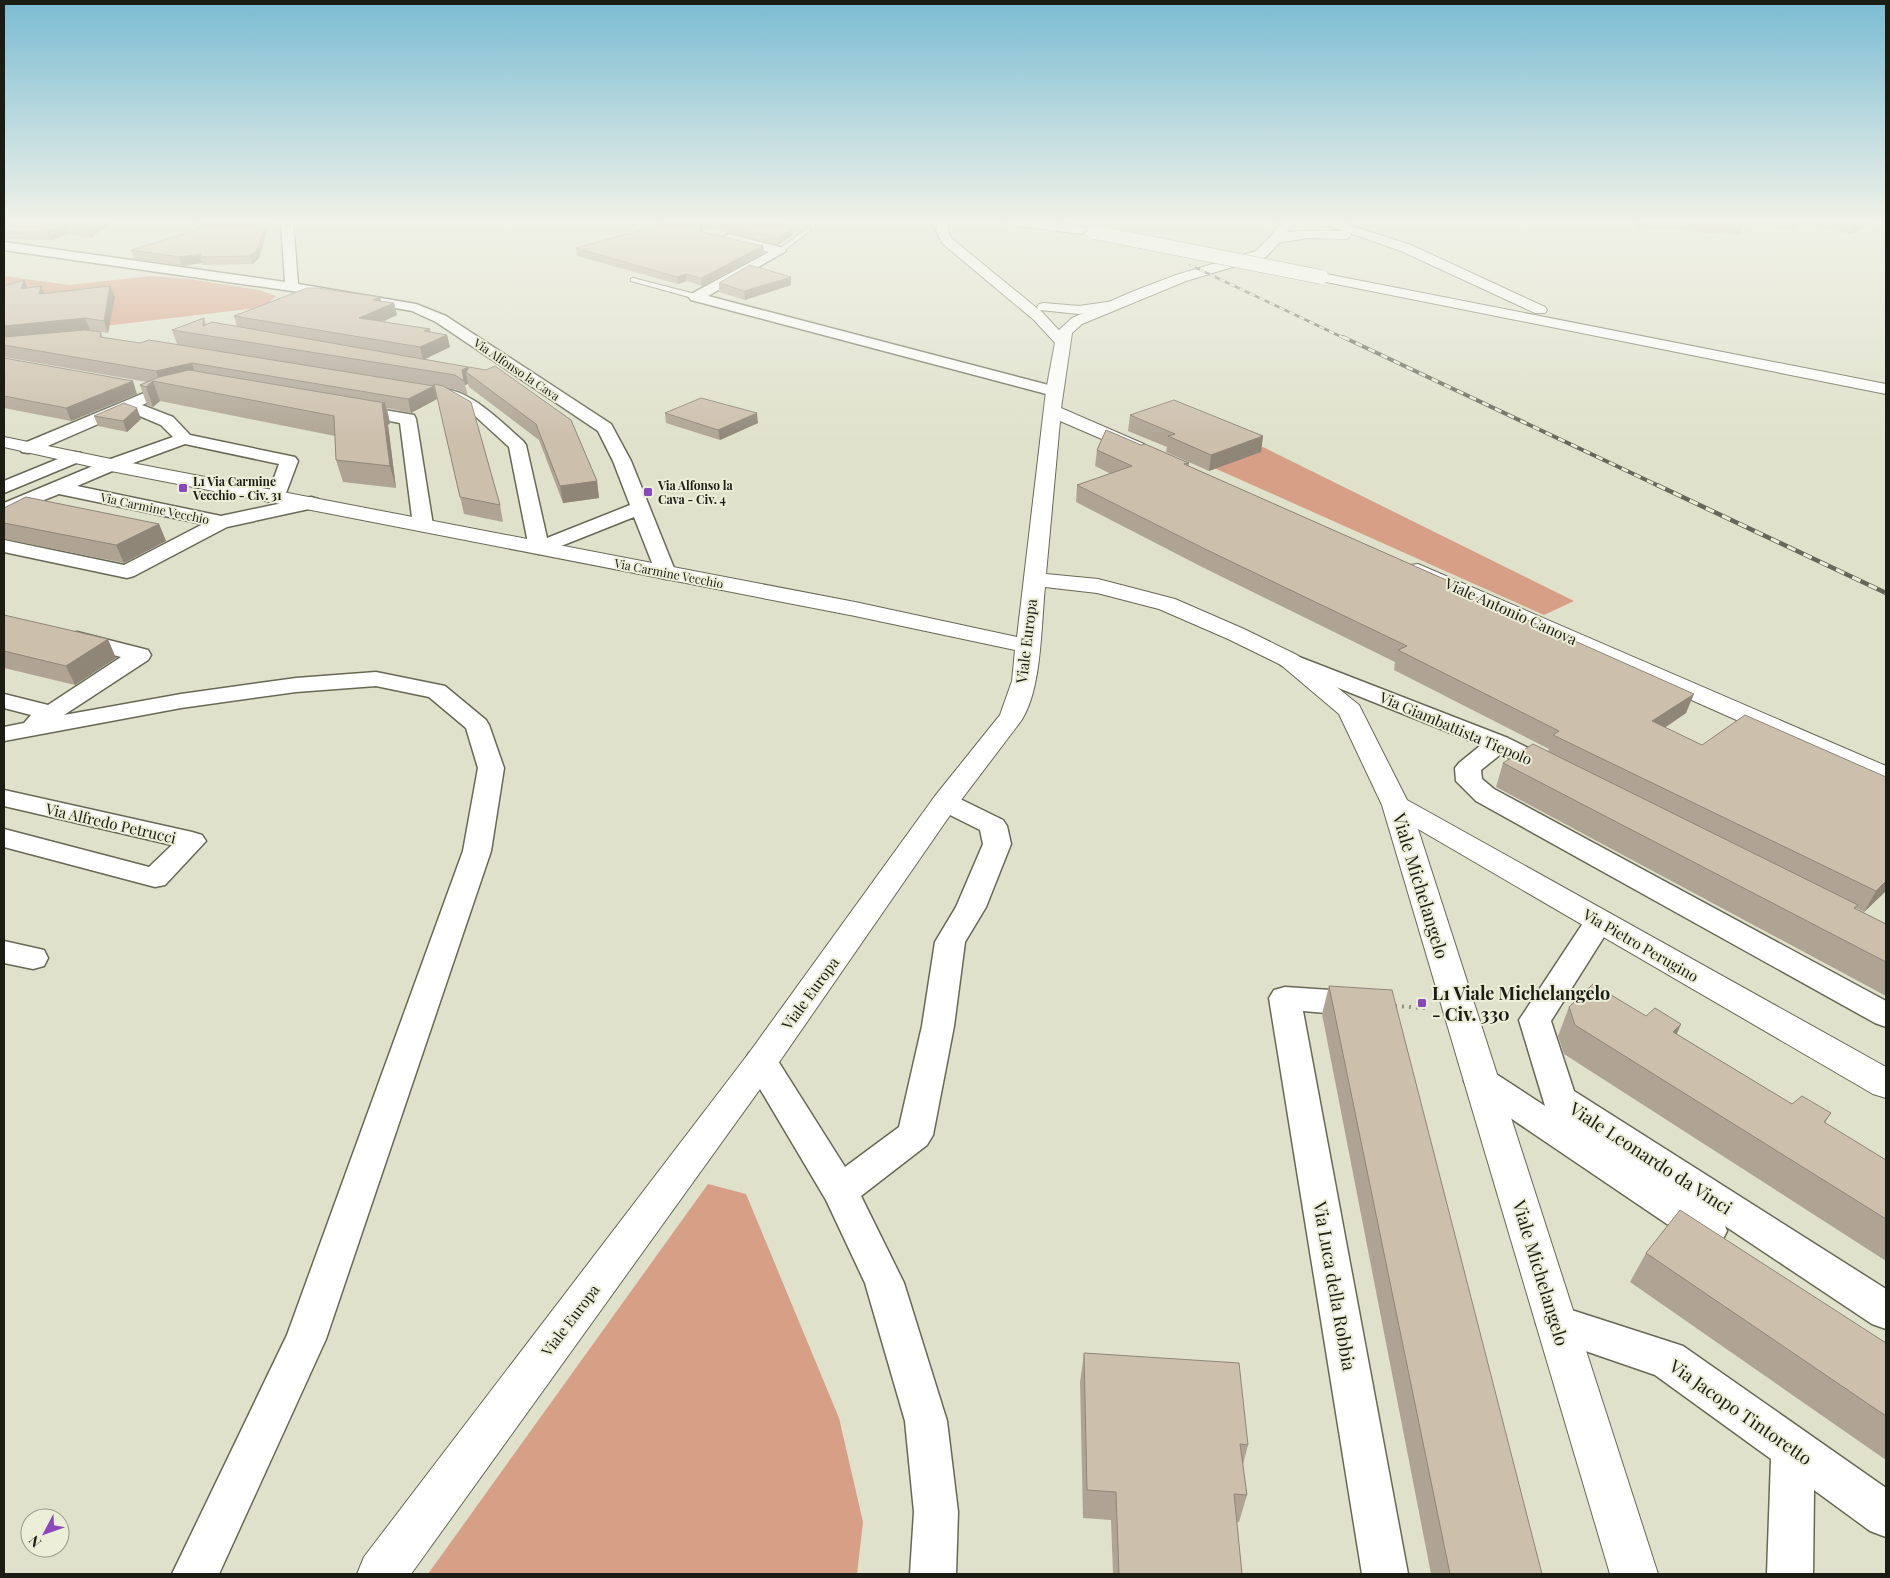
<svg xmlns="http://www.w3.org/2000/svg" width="1890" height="1578" font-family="'Playfair Display',serif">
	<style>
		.green { fill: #d69f86 }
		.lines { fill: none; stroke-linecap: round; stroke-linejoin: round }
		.service-casing { stroke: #686955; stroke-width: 2 }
		.minor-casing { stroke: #686955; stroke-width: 3 }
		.tertiary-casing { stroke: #686955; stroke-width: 2 }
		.primary-casing { stroke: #686955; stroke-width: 2 }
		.path-far1 { stroke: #929383; stroke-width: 1; stroke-dasharray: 0.5 2; stroke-linecap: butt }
		.path { stroke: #929383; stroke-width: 4; stroke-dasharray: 2 5; stroke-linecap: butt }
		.service { fill: #fff; fill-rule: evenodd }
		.minor { fill: #fff; fill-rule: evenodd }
		.tertiary { fill: #fff; fill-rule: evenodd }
		.primary { fill: #fff; fill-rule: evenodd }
		.rail-far2-casing { stroke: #656759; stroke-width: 2.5 }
		.rail-far1-casing { stroke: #656759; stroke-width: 4 }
		.rail-casing { stroke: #656759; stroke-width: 4.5 }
		.rail-far2 { stroke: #eceed8; stroke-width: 2; stroke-dasharray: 5.5; stroke-linecap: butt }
		.rail-far1 { stroke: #eceed8; stroke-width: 2.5; stroke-dasharray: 7; stroke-linecap: butt }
		.rail { stroke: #eceed8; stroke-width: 3; stroke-dasharray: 9; stroke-linecap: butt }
		.primary-bridge-casing { stroke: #686955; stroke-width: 15; stroke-linecap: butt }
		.primary-bridge { stroke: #fff; stroke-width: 14 }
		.wall { fill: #afa494 }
		.shaded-wall { fill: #8f8678 }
		.building { fill: #ccbfac; stroke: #8f8678 }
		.poi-dot { fill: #8a48bc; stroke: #eceed8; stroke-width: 2 }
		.labels { text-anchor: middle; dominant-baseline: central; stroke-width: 4; stroke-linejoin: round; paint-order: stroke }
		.far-street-label { font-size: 12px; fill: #1b1c14; stroke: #eceed8 }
		.far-poi-label { font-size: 12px; font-weight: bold; fill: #1b1c14; stroke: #eceed8; text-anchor: start }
		.street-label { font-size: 15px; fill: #1b1c14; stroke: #eceed8 }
		.near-street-label { font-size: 18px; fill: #1b1c14; stroke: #eceed8 }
		.near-poi-label { font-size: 18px; font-weight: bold; fill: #1b1c14; stroke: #eceed8; text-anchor: start }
	</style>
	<rect width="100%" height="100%" fill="#dfe1cb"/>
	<g class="green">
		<path d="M 4,276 L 69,285 L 152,276 L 189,279 L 259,290 L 276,296 L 264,307 L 4,338 Z"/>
		<path d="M 1263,447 L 1574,601 L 1544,615 L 1203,463 Z"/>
		<path d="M 708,1184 L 746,1194 L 839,1418 L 863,1522 L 857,1574 L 428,1574 Z"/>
	</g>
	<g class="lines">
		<defs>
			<g id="service">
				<path d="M 809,227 L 811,230 L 782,252 L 778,252 L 778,250 Z"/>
				<path d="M 633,278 L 699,295 L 700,297 L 696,299 L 631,281 L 631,279 Z"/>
			</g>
			<g id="minor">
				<path d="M 281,221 L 293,221 L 298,284 L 416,304 L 446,316 L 611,424 L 631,461 L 676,573 L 673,577 L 666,579 L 659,577 L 656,573 L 634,517 L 546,552 L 539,554 L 532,552 L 529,548 L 509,447 L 474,415 L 447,399 L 433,396 L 431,393 L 433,390 C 464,382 502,423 523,441 L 526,445 L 547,538 L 630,505 L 613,461 L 598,431 L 436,322 L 412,311 L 401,309 L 292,291 L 4,250 L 4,242 L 285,282 Z"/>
				<path d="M 729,234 L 784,248 L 786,251 L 708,296 L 1060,388 L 1062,391 L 1060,394 L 1054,396 L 691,300 L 689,297 L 691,294 L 769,252 L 725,241 L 723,238 Z"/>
				<path d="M 161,386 L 167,388 L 169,391 L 167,394 L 142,405 L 173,417 L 190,435 L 295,457 L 298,461 L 283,501 L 276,503 L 269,501 L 267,497 L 279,464 L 185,444 L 117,469 L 77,486 L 221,516 L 311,497 L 318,499 L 320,503 L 318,507 L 227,527 L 134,576 L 127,578 L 4,552 L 4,540 L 124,565 L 203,524 L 59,494 L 4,516 L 4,503 L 105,461 L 173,437 L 161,425 L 128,411 L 34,452 L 28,453 L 22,452 L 19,448 L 22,444 Z"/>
				<path d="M 354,405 L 414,415 L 416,419 L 433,525 L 430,529 L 423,531 L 416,529 L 413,525 L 400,423 L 348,413 L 346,410 L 348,407 Z"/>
				<path d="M 75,452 L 81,453 L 84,457 L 81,461 L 4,493 L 4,481 Z"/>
				<path d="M 77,632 L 148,650 L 151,655 L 148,660 L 64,715 L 181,694 L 296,678 L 376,672 L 445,686 L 486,720 L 489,725 L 504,768 L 491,851 L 326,1339 L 219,1574 L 172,1574 L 287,1335 L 463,851 L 478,768 L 466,728 L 429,697 L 376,686 L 296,692 L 181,708 L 4,741 L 4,727 L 24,723 L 31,715 L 4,708 L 4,694 L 48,705 L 121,657 L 69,644 L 66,639 L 69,634 Z"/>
				<path d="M 1289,653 L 1508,738 L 1560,764 L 1564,769 L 1560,774 C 1540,779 1519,763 1501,754 L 1481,770 L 1482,779 L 1494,789 L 1886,1001 L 1886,1027 L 1875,1023 L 1476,801 L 1456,781 L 1455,768 L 1459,763 L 1481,745 L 1281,665 L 1278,660 L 1281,655 Z"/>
				<path d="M 4,790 L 192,832 L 202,835 L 206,841 L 165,885 L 155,887 L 4,847 L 4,829 L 149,867 L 172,845 L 4,806 Z"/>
				<path d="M 945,794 L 954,796 L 1003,820 L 1007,826 L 1011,844 L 986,907 L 965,942 L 954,1026 L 933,1135 L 927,1145 L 861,1196 L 904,1283 L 947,1421 L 958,1512 L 956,1574 L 910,1574 L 914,1512 L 905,1421 L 865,1283 L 826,1200 L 744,1062 L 749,1053 L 761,1049 L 773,1053 L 845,1167 L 899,1127 L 922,1026 L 935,942 L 956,907 L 983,844 L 980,830 L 936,808 L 932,802 L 936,796 Z"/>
				<path d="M 1599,911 L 1609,914 L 1614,921 L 1551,1021 L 1574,1091 L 1886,1289 L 1886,1329 L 1872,1324 L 1725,1226 L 1727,1231 L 1721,1243 L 1708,1247 L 1695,1243 L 1469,1090 L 1464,1081 L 1469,1072 L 1481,1068 L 1493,1072 L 1545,1106 L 1519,1020 L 1589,914 Z"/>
				<path d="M 4,941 L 44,950 L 48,958 L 44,966 L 33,969 L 4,963 Z"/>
				<path d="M 1285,987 L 1361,992 L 1372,996 L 1377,1004 L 1372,1012 L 1361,1016 L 1303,1011 L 1408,1574 L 1362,1574 L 1269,998 L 1274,990 Z"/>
				<path d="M 1556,1305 L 1683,1346 L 1886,1488 L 1886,1537 L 1870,1531 L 1814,1490 L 1813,1574 L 1767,1574 L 1771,1459 L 1655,1375 L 1542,1336 L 1536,1323 L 1542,1310 Z"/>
			</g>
			<g id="tertiary">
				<path d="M 1282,221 L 1294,221 L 1280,242 L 1266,257 L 1186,281 L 1082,324 L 1072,333 L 1061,408 L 1144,444 L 1147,448 L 1144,452 L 1138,453 L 1132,452 L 1060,421 L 1046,574 L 1098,579 L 1175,599 L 1244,629 L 1297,655 L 1359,705 L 1407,800 L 1886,1067 L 1886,1098 L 1873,1094 L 1418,829 L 1658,1574 L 1610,1574 L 1382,805 L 1339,714 L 1281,665 L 1228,639 L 1159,609 L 1097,593 L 1045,587 C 1041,624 1042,690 1021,721 L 955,808 L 773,1071 L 411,1574 L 357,1574 L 364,1557 L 749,1053 L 935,796 L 1000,715 L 1012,681 L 1015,650 L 855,616 L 111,471 L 4,447 L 4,437 L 111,459 L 855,602 L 1017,637 L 1046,391 L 1057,332 L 1072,318 L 1134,291 L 1176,275 L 1256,251 L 1271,236 Z"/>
				<path d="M 1418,564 L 1886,766 L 1886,784 L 1876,782 L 1410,575 L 1407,570 L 1410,565 Z"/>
			</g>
			<g id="primary">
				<path d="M 938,221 L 950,221 L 948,229 L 951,238 L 1038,309 L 1037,307 L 1039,304 L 1044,303 L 1079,306 L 1114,301 L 1119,302 L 1121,305 L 1119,308 L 1114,309 L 1079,314 L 1040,310 L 1070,342 L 1067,345 L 1057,345 L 1034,320 L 943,244 L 936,231 Z"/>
				<path d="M 1004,221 C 1019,221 1078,221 1087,230 L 1081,234 L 1010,225 Z"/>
				<path d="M 1317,221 L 1336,221 L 1411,245 L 1545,307 L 1547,310 L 1545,313 L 1535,313 L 1401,251 L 1350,233 L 1351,235 L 1349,238 L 1345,239 L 1308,238 L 1276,243 L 1270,239 C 1279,228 1329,231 1345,231 L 1319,224 Z"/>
				<path d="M 1321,273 L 1886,384 L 1886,394 L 1316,280 L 1314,277 L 1316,274 Z"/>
			</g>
		</defs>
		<use href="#service" class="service-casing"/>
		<use href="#minor" class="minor-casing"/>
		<use href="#tertiary" class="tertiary-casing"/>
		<use href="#primary" class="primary-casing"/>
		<path class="path-far1" d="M 646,221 L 665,225"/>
		<path class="path" d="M 1395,1006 L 1425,1008"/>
		<use href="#service" class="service"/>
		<use href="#minor" class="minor"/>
		<use href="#tertiary" class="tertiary"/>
		<use href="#primary" class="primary"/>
		<defs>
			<path id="rail-far2" d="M 1190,265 L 1346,339"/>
			<path id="rail-far1" d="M 1343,337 L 1659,486"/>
			<path id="rail" d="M 1657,485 L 1886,593"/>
		</defs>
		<use href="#rail-far2" class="rail-far2-casing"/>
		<use href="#rail-far1" class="rail-far1-casing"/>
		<use href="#rail" class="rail-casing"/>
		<use href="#rail-far2" class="rail-far2"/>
		<use href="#rail-far1" class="rail-far1"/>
		<use href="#rail" class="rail"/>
		<defs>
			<path id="primary-bridge" d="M 1094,232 L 1321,277"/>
		</defs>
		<use href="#primary-bridge" class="primary-bridge-casing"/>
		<use href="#primary-bridge" class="primary-bridge"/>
	</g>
	<g class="wall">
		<path d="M 4,221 L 115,221 L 90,238 L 69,234 L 51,240 L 4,239 Z"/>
		<path d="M 270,221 L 259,258 L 253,264 L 203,265 L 202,263 L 182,266 L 134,259 L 131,250 Z"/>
		<path d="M 672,221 L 777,221 L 776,221 L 785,226 L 792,228 L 793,235 L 778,245 L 707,228 L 703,229 L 702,232 L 763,246 L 764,253 L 702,286 L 687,281 L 678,284 L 577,256 L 576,248 L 673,222 Z"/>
		<path d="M 1635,221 L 1874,221 L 1851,234 L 1800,225 L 1788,231 L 1741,223 L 1742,228 L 1740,235 L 1638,228 Z"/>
		<path d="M 24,280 L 28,288 L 41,286 L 44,293 L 110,286 L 115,297 L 108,333 L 90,330 L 101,332 L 103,337 L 140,343 L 177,344 L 172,330 L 204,318 L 206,325 L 237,327 L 234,316 L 381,301 L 394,303 L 397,315 L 383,322 L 430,329 L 431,332 L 447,335 L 450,347 L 425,359 L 469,368 L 486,370 L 597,481 L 599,498 L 563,503 L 539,440 L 469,387 L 468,384 L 465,385 L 468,396 L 458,390 L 448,388 L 500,505 L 503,522 L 464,514 L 435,386 L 437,399 L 411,413 L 387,408 L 390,423 L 388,425 L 396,488 L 343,482 L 336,460 L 335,436 L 160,401 L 153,407 L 147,405 L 140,385 L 147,382 L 4,357 L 4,286 Z"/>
		<path d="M 719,283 L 791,285 L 745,300 L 719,292 Z"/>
		<path d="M 4,358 L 137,394 L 71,421 L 4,408 Z"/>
		<path d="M 665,413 L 758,423 L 720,440 L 666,423 Z"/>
		<path d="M 1130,415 L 1263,436 L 1261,452 L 1209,471 L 1166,452 L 1167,447 L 1128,431 Z"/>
		<path d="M 94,416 L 141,419 L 127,432 L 98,426 Z"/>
		<path d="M 1141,445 L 1189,463 L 1189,466 L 1453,583 L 1452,586 L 1686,713 L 1665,728 L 1886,891 L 1864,912 L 1856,908 L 1856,909 L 1886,924 L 1886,996 L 1496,787 L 1503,763 L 1548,751 L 1549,749 L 1394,670 L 1395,662 L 1202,567 L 1076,502 L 1077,485 L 1111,474 L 1095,466 L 1097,450 Z"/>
		<path d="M 4,508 L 159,524 L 166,541 L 124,563 L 4,539 Z"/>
		<path d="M 4,615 L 116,658 L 75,685 L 4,668 Z"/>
		<path d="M 1329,986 L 1542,1574 L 1431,1574 L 1322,1014 Z"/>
		<path d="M 1569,1007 L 1646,1016 L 1681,1024 L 1677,1034 L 1792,1104 L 1831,1113 L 1825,1123 L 1886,1160 L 1886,1261 L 1564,1054 L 1558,1036 Z"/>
		<path d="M 1646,1253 L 1886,1343 L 1886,1460 L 1630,1282 Z"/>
		<path d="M 1084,1353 L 1248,1445 L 1243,1465 L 1247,1495 L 1239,1522 L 1237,1522 L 1242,1574 L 1113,1574 L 1111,1520 L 1083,1518 L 1080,1382 Z"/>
	</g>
	<g class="shaded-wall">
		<path d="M 100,221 L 115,221 L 90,238 L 87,229 Z"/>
		<path d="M 266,221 L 270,221 L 259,258 L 253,264 L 250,256 Z"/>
		<path d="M 707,221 L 707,228 L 703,229 L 699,235 L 699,228 L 702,222 Z"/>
		<path d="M 1797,221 L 1801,221 L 1800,225 L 1788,231 L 1791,224 Z"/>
		<path d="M 1864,221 L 1874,221 L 1851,234 L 1853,227 Z"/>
		<path d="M 66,226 L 69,234 L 51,240 L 48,232 Z"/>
		<path d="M 792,228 L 793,235 L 778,245 L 778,238 Z"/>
		<path d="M 763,246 L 764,253 L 702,286 L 701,278 Z"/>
		<path d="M 201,254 L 200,257 L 202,263 L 182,266 L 179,257 Z"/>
		<path d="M 686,274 L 687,281 L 678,284 L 677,277 Z"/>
		<path d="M 791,277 L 791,285 L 745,300 L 744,291 Z"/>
		<path d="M 24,280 L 29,291 L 21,289 Z"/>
		<path d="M 41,286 L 46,298 L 39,294 Z"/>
		<path d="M 110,286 L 115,297 L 108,333 L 104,321 Z"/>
		<path d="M 380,297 L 383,308 L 394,303 L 397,315 L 363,330 L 359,318 L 373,300 Z"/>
		<path d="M 85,318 L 90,330 L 4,339 L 4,326 Z"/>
		<path d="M 447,335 L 450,347 L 423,360 L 420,347 Z"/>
		<path d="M 192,363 L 196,376 L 160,382 L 156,371 Z"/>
		<path d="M 468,367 L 470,375 L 466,372 L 468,384 L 465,385 L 462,370 Z"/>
		<path d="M 133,381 L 137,394 L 71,421 L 66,408 Z"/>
		<path d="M 153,381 L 160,401 L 153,407 L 146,387 Z"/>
		<path d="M 434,386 L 437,399 L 411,413 L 408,399 Z"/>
		<path d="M 385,403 L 390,423 L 388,425 L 396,488 L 390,466 L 382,404 Z"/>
		<path d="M 137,408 L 141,419 L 127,432 L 123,421 Z"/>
		<path d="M 757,413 L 758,423 L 720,440 L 718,430 Z"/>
		<path d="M 1263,436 L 1261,452 L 1209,471 L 1211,455 Z"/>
		<path d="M 597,481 L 599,498 L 563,503 L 560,486 Z"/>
		<path d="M 159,524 L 166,541 L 124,563 L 116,545 Z"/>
		<path d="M 108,639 L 116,658 L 75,685 L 66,666 Z"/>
		<path d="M 1694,694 L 1686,713 L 1644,741 L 1652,721 Z"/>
		<path d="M 1886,881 L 1886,891 L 1864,912 L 1876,891 Z"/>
		<path d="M 1681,1024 L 1668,1053 L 1673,1032 Z"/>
	</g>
	<g class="building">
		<path d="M 4,221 L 100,221 L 87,229 L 66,226 L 48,232 L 4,231 Z"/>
		<path d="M 198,221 L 266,221 L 257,250 L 250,256 L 200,257 L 201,254 L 179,257 L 131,250 L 197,230 Z"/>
		<path d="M 675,221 L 774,221 L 785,223 L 780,225 L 792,228 L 778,238 L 707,221 L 702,222 L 699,228 L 702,232 L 763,246 L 701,278 L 686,274 L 677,277 L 576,248 Z"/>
		<path d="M 1640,221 L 1740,221 L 1742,228 Z"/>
		<path d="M 1770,221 L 1797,221 L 1791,224 Z"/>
		<path d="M 1819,221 L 1864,221 L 1853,227 Z"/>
		<path d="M 750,265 L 791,277 L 744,291 L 719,283 Z"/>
		<path d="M 24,280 L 21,289 L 41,286 L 39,294 L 110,286 L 104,321 L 85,318 L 4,326 L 4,286 Z"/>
		<path d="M 307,288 L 318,288 L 380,297 L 373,300 L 394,303 L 359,318 L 430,329 L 424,331 L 447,335 L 420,347 L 234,316 Z"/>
		<path d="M 204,318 L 203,326 L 212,322 L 468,367 L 462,370 L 464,381 L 455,375 L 172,330 Z"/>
		<path d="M 85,330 L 101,332 L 100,337 L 140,343 L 149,340 L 434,386 L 408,399 L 192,363 L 156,371 L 4,345 L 4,337 Z"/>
		<path d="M 4,358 L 133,381 L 66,408 L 4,396 Z"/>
		<path d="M 495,366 L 571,420 L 597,481 L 560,486 L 536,424 L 466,372 L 469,367 L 486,370 Z"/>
		<path d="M 189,370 L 385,403 L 382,404 L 390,466 L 336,460 L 334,416 L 153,381 L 146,387 L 140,385 L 159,377 Z"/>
		<path d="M 434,384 L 443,386 L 471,402 L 500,505 L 460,497 Z"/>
		<path d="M 701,398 L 757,413 L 718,430 L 665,413 Z"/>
		<path d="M 1174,400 L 1263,436 L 1211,455 L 1168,436 L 1175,434 L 1130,415 Z"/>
		<path d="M 124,403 L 137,408 L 123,421 L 94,416 Z"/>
		<path d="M 1106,430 L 1141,445 L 1145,444 L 1189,463 L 1184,464 L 1453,583 L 1449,585 L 1694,694 L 1652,721 L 1702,745 L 1745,715 L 1886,777 L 1886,881 L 1876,891 L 1553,735 L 1559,731 L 1398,650 L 1407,646 L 1205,549 L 1077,485 L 1132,466 L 1097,450 Z"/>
		<path d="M 26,497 L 159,524 L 116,545 L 4,523 L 4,508 Z"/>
		<path d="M 4,615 L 108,639 L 66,666 L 4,651 Z"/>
		<path d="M 1533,744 L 1858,905 L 1854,908 L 1886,924 L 1886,962 L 1503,763 Z"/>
		<path d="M 1593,984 L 1646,1016 L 1655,1008 L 1681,1024 L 1673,1032 L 1792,1104 L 1802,1096 L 1831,1113 L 1824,1122 L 1886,1160 L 1886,1219 L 1575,1025 L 1569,1007 Z"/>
		<path d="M 1329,986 L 1392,990 L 1542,1574 L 1450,1574 Z"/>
		<path d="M 1680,1210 L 1886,1343 L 1886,1416 L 1646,1253 Z"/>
		<path d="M 1084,1353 L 1239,1363 L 1248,1445 L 1240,1444 L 1247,1495 L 1234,1494 L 1242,1574 L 1119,1574 L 1116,1492 L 1087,1490 Z"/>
	</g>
	<linearGradient id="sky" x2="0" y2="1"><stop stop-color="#7abcd3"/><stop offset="0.5" stop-color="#f1f2e8"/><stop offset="1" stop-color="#f1f2e8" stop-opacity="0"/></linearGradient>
	<rect width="1890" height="442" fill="url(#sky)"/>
	<g class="poi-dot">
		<rect x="178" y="483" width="10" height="10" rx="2.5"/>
		<rect x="643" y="487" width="10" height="10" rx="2.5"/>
		<rect x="1417" y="998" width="10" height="10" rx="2.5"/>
	</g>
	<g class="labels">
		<g class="far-street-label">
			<text transform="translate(517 369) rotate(34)">Via Alfonso la Cava</text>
			<text transform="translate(155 508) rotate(12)">Via Carmine Vecchio</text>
			<text transform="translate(669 573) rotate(11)">Via Carmine Vecchio</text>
		</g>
		<g class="far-poi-label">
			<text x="193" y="481">L1 Via Carmine<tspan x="193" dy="14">Vecchio - Civ. 31</tspan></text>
			<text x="658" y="485">Via Alfonso la<tspan x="658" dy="14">Cava - Civ. 4</tspan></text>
		</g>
		<g class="street-label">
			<text transform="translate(1511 611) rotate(24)">Viale Antonio Canova</text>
			<text transform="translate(1026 641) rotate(-83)">Viale Europa</text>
			<text transform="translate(1456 728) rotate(23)">Via Giambattista Tiepolo</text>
			<text transform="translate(111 823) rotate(13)">Via Alfredo Petrucci</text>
			<text transform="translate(1641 945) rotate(30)">Via Pietro Perugino</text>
			<text transform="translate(810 993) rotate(-54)">Viale Europa</text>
			<text transform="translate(570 1320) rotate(-53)">Viale Europa</text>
		</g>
		<g class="near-street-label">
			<text transform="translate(1421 886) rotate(73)">Viale Michelangelo</text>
			<text transform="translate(1651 1158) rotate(33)">Viale Leonardo da Vinci</text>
			<text transform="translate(1541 1273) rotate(73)">Viale Michelangelo</text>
			<text transform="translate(1335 1286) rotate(80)">Via Luca della Robbia</text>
			<text transform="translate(1741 1412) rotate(35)">Via Jacopo Tintoretto</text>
		</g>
		<g class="near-poi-label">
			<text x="1432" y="993">L1 Viale Michelangelo<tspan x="1432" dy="21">- Civ. 330</tspan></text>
		</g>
	</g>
	<rect width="1890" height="1578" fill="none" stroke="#1b1c14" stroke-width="10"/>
	<g transform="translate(45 1533) rotate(229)"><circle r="24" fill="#eceed8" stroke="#989a8a"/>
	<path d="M0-4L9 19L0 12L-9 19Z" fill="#8a48bc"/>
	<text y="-8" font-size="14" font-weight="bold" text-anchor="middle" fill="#1b1c14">N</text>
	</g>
</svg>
